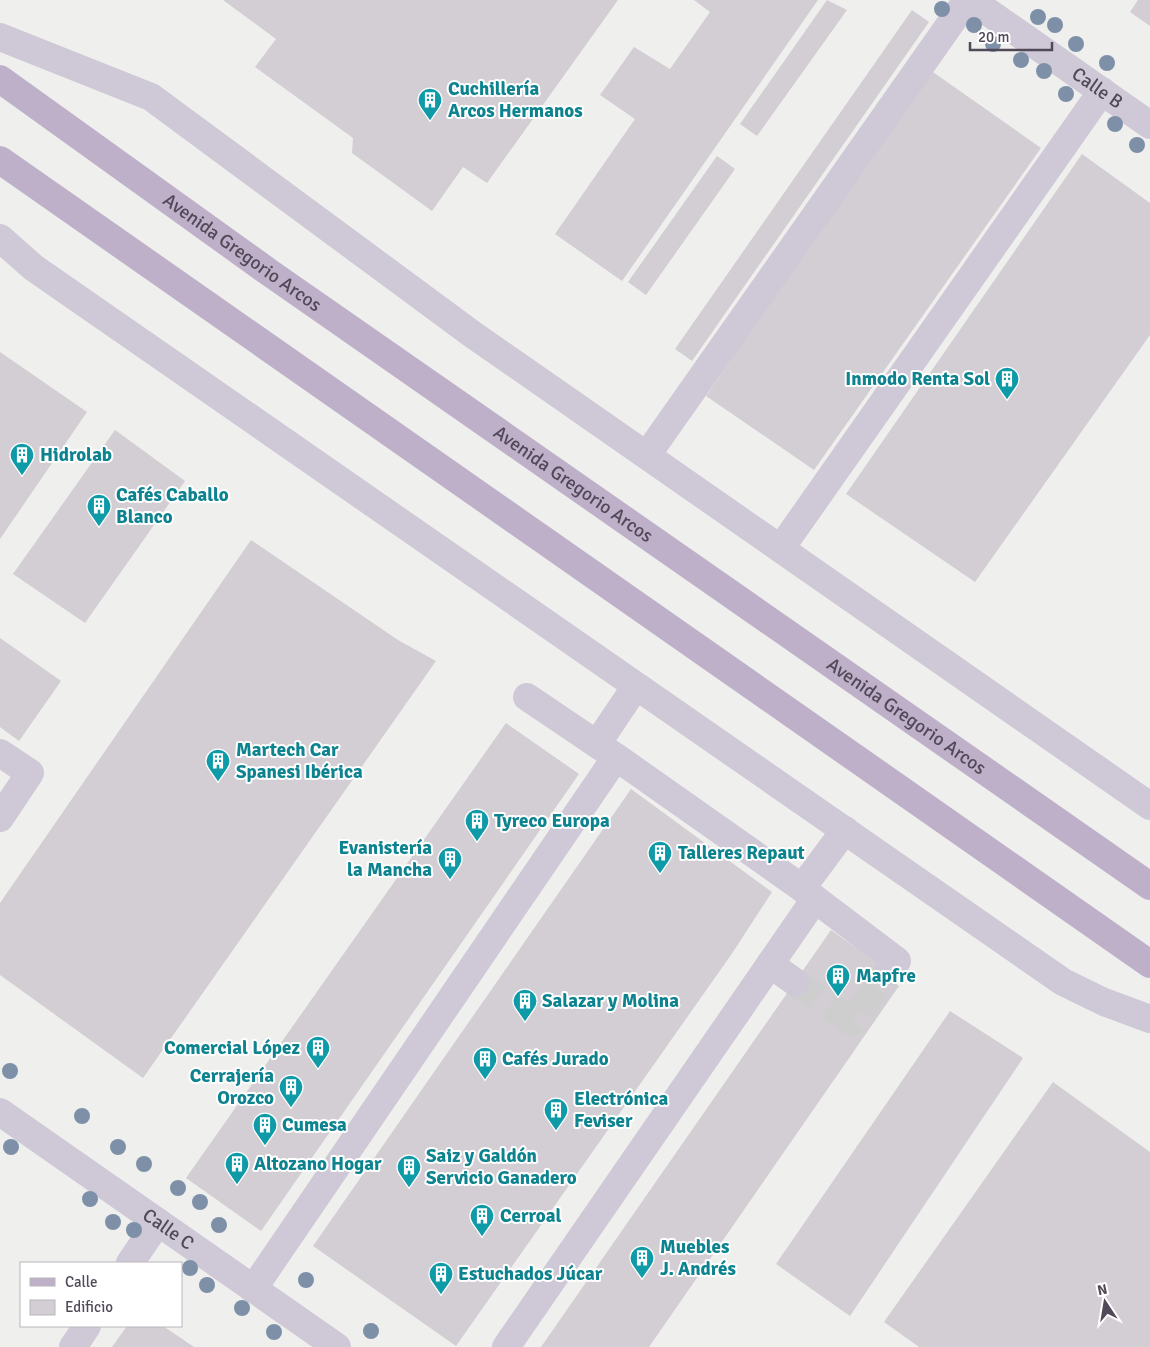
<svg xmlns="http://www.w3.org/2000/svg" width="1150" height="1347" font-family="Signika,sans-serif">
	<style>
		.building { fill: #d3cdd4 }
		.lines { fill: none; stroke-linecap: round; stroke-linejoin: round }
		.minor-tunnel { stroke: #cfcecf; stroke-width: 28; stroke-dasharray: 28 14; stroke-linecap: butt }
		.minor { stroke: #cfc8d6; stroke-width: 28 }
		.major { stroke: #beb0c9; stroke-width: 28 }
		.tree { fill: #7e90a8 }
		.labels { text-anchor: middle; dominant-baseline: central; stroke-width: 4; stroke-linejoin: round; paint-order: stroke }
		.street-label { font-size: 19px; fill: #514858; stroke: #fff }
		.culture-label { font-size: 19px; font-weight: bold; fill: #0d838f; stroke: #fff; text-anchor: start }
	</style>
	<rect width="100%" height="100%" fill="#efefed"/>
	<g class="building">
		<path d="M 223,0 L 618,0 L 487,183 L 463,167 L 432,211 L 352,153 L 353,138 L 255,67 L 276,39 Z"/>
		<path d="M 694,0 L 818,0 L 622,281 L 555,234 L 635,119 L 600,95 L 634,47 L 670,69 L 710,12 Z"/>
		<path d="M 827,0 L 847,10 L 757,136 L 740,124 Z"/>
		<path d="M 1138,0 L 1150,0 L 1150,26 L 1130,12 Z"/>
		<path d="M 912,10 L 929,22 L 692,361 L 675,349 Z"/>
		<path d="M 930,70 L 1041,148 L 814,470 L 706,396 Z"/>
		<path d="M 1082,154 L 1150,203 L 1150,335 L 975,582 L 846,494 Z"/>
		<path d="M 717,156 L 735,169 L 646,295 L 628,282 Z"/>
		<path d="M 0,352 L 87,412 L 0,539 Z"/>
		<path d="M 115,430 L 185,481 L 85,623 L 13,574 Z"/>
		<path d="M 251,540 L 398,640 L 436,661 L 143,1078 L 0,975 L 0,903 Z"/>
		<path d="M 0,638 L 61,681 L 19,741 L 0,727 Z"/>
		<path d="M 506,723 L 579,774 L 261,1231 L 186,1178 Z"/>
		<path d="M 631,789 L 772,892 L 733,952 L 456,1346 L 313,1246 Z"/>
		<path d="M 831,930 L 889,971 L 886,977 L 899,986 L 649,1347 L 541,1347 Z"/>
		<path d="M 950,1011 L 1023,1058 L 850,1316 L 776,1264 Z"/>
		<path d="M 1053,1082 L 1150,1152 L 1150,1347 L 919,1347 L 884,1322 Z"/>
		<path d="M 127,1326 L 163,1326 L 194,1347 L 112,1347 Z"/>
	</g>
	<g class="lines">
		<path class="minor-tunnel" d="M 795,982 L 852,1022 L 889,971"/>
		<g class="minor">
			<path id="s1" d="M 971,0 L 1150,125"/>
			<path d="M 0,37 L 151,97 L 472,334 L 1150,806"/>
			<path d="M 0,238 L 34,268 L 1063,982 L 1104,1002 L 1150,1019"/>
			<path d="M 647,455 L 967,0"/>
			<path d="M 781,548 L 1102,91"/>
			<path d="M 527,697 L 616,757"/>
			<path d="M 597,744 L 636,686"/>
			<path d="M 0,753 L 30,773 L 0,818"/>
			<path d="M 802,888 L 845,830"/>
			<path d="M 815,899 L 897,961 L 889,971"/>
			<path d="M 770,964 L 795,982"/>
			<path id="s2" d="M 0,1112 L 337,1347"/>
			<path d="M 130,1263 L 158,1222"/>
			<path d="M 253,1289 L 616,757 L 802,888 L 815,899 L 506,1347"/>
			<path d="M 73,1347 L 87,1326"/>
		</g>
		<g class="major">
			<path id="s3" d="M 0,79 L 270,273 L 1150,886"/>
			<path d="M 0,160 L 1150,964"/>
		</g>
	</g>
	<g class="tree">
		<circle cx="942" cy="9" r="8"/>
		<circle cx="1038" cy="17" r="8"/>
		<circle cx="974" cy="25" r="8"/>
		<circle cx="1055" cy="25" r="8"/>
		<circle cx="993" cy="44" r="8"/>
		<circle cx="1076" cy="44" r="8"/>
		<circle cx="1021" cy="60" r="8"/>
		<circle cx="1107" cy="63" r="8"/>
		<circle cx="1044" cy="71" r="8"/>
		<circle cx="1066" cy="94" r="8"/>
		<circle cx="1115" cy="124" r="8"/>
		<circle cx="1137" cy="145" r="8"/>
		<circle cx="10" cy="1071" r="8"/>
		<circle cx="82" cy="1116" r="8"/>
		<circle cx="11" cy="1147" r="8"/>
		<circle cx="118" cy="1147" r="8"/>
		<circle cx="144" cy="1164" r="8"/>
		<circle cx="178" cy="1188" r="8"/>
		<circle cx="90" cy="1199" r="8"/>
		<circle cx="200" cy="1202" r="8"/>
		<circle cx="113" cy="1222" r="8"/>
		<circle cx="219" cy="1225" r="8"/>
		<circle cx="134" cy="1230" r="8"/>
		<circle cx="190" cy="1268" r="8"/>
		<circle cx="306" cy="1280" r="8"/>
		<circle cx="207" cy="1285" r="8"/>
		<circle cx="242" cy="1308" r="8"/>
		<circle cx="371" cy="1331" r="8"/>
		<circle cx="274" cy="1332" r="8"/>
	</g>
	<defs>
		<symbol id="building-pin" viewBox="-11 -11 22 30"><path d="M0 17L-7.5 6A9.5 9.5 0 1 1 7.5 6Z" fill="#0f9aa8" stroke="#fff"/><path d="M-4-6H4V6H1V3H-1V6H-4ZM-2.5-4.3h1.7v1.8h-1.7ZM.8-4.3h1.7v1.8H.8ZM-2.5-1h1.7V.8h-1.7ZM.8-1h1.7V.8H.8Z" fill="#fff"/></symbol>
	</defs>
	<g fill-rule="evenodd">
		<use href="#building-pin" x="416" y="86" width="28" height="38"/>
		<use href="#building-pin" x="993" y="365" width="28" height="38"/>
		<use href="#building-pin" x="8" y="441" width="28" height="38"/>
		<use href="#building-pin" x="85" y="492" width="28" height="38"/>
		<use href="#building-pin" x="204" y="747" width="28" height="38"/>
		<use href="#building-pin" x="463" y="807" width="28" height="38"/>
		<use href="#building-pin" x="646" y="839" width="28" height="38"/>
		<use href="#building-pin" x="436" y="845" width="28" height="38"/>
		<use href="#building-pin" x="824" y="962" width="28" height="38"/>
		<use href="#building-pin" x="511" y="987" width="28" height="38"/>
		<use href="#building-pin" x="304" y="1034" width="28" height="38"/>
		<use href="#building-pin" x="471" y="1045" width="28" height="38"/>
		<use href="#building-pin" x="277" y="1073" width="28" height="38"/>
		<use href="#building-pin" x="542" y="1096" width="28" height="38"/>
		<use href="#building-pin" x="251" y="1111" width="28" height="38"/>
		<use href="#building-pin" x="223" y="1150" width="28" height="38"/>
		<use href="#building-pin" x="395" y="1153" width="28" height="38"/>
		<use href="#building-pin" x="468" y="1202" width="28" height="38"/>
		<use href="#building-pin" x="628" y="1244" width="28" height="38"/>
		<use href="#building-pin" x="427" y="1260" width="28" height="38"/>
	</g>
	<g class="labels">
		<g class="street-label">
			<text stroke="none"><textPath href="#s1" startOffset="154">Calle B</textPath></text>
			<text stroke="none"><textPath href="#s3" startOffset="298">Avenida Gregorio Arcos</textPath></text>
			<text stroke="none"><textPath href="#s3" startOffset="702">Avenida Gregorio Arcos</textPath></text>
			<text stroke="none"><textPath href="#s3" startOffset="1108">Avenida Gregorio Arcos</textPath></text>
			<text stroke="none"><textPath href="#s2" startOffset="205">Calle C</textPath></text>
		</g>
		<g class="culture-label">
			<text x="448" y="89">Cuchillería<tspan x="448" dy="22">Arcos Hermanos</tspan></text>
			<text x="990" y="379" text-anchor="end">Inmodo Renta Sol</text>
			<text x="40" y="455">Hidrolab</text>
			<text x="116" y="495">Cafés Caballo<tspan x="116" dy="22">Blanco</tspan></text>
			<text x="236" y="750">Martech Car<tspan x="236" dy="22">Spanesi Ibérica</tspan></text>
			<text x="494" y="821">Tyreco Europa</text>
			<text x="432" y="848" text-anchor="end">Evanistería<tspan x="432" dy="22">la Mancha</tspan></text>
			<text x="678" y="853">Talleres Repaut</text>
			<text x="856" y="976">Mapfre</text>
			<text x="542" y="1001">Salazar y Molina</text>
			<text x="300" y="1048" text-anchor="end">Comercial López</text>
			<text x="502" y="1059">Cafés Jurado</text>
			<text x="274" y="1076" text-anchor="end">Cerrajería<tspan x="274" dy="22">Orozco</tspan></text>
			<text x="574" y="1099">Electrónica<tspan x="574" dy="22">Feviser</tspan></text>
			<text x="282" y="1125">Cumesa</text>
			<text x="426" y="1156">Saiz y Galdón<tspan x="426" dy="22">Servicio Ganadero</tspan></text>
			<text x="254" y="1164">Altozano Hogar</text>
			<text x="500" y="1216">Cerroal</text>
			<text x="660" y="1247">Muebles<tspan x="660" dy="22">J. Andrés</tspan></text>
			<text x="458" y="1274">Estuchados Júcar</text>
		</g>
	</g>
	<rect x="20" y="1262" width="162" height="65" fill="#ffffff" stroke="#b9b6bc"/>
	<rect x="30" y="1278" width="25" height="8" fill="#beb0c9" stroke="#b9b6bc"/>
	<text x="65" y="1287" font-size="15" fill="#514858">Calle</text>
	<rect x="30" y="1300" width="25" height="15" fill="#d3cdd4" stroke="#b9b6bc"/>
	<text x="65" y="1312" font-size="15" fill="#514858">Edificio</text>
	<g transform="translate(1105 1302) rotate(348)" stroke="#ffffff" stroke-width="4" paint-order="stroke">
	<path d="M0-4L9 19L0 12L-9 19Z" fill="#514858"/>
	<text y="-8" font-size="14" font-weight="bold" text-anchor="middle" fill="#514858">N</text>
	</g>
	<path d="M970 42v8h82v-8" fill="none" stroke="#514858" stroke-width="2.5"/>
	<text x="978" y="42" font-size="15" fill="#514858" stroke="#ffffff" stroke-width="4" paint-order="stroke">20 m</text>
</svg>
